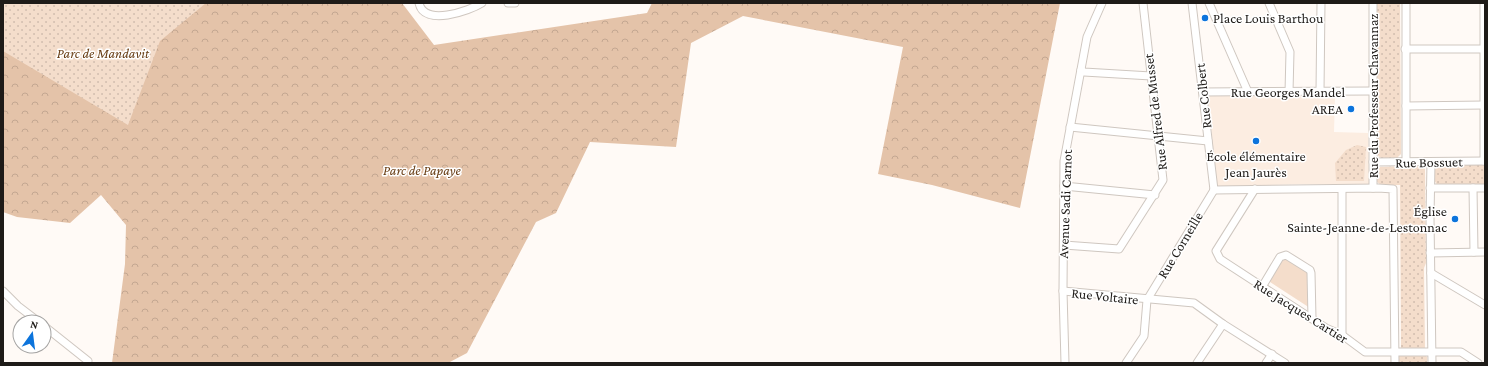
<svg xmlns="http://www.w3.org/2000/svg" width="1488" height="366" font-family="'Crimson Pro',serif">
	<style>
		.built { fill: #fcede1 }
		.green { fill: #f4ddcb }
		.forest { fill: url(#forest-crowns) }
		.park { fill: url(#park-dots) }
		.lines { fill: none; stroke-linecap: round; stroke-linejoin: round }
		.minor-casing { stroke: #cfc7c0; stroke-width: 9 }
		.minor { stroke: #fff; stroke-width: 7 }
		.poi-dot { fill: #0c74dc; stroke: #fff; stroke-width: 1.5 }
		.labels { text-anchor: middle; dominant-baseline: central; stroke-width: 3; stroke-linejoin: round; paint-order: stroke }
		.poi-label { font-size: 14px; fill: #1e1b18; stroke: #fff; text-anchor: end }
		.park-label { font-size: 14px; font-style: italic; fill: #683d14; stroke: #fff }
		.street-label { font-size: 14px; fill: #1e1b18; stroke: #fff }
	</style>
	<defs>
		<pattern id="forest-crowns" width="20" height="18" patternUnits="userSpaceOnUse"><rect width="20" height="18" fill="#e4c3a9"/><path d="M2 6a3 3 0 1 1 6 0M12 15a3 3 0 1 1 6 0" fill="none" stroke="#c3a791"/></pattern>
		<pattern id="park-dots" width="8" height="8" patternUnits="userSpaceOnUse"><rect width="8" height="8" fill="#f4ddcb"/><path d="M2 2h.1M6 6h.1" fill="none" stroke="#d1bdae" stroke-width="1.8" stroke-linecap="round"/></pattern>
	</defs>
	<rect width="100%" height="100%" fill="#fffaf6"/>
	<path class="built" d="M 1208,95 L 1335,96 L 1334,132 L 1368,133 L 1369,184 L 1301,184 L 1217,187 Z"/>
	<path class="green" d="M 1283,257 L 1309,271 L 1310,308 L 1267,280 Z"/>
	<path class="forest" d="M 3,3 L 402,3 L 434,45 L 647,13 L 652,3 L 1060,3 L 1020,208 L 932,185 L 878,174 L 903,47 L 743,16 L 691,43 L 676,147 L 590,142 L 556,213 L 536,222 L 467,353 L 448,363 L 112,363 L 125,264 L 126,225 L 101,195 L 70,223 L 17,217 L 3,212 Z"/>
	<g class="park">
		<path d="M 3,3 L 206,3 L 160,41 L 128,125 L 3,51 Z"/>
		<path d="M 1376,3 L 1400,3 L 1401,154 L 1397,158 L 1381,158 L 1377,155 Z"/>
		<path d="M 1357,145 L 1366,147 L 1364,181 L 1336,181 L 1335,163 L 1346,150 Z"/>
		<path d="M 1440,164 L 1485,164 L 1485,185 L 1438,186 L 1434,180 L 1435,169 L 1437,167 L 1436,167 Z"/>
		<path d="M 1405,166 L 1423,166 L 1425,169 L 1426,263 L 1424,268 L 1425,350 L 1401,349 L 1400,185 L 1381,185 L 1377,182 L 1377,170 L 1380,167 Z"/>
		<path d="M 1401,354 L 1425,355 L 1427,357 L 1427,363 L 1397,363 L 1397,357 Z"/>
	</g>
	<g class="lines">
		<defs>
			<g id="minor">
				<path d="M 419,3 C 424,27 469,11 482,3"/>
				<path d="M 508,3 L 515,3"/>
				<path d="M 1192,3 L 1214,190"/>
				<path d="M 1209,3 L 1248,92"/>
				<path d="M 1269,3 L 1290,52 L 1289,92"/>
				<path d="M 1373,3 L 1373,188"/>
				<path d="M 1484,3 L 1484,161"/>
				<path d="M 1405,49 L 1484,49"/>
				<path d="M 1081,70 L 1084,72 L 1151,76"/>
				<path d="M 1320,91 L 1321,3"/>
				<path d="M 1203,92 L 1373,91"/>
				<path d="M 1406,106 L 1484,105"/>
				<path d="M 1070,127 L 1208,141"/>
				<path d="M 1373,162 L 1485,161"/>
				<path d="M 1406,162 L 1406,3"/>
				<path d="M 1431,162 L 1430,218 L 1432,363"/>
				<path d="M 1064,186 L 1155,195"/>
				<path d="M 1430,188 L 1485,188"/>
				<path d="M 1473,188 L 1474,252"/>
				<path d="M 1255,189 L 1216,251 L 1220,259 L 1326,328 L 1342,335 L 1365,352 L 1461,352 L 1478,363"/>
				<path d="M 1342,189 L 1342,335"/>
				<path d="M 1214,190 L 1378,188 L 1393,189 L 1395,363"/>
				<path d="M 1064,245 L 1119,249 L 1163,180 L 1143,3"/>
				<path d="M 1430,253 L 1485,252"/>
				<path d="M 1431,273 L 1485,305"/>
				<path d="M 1262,287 L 1280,257 L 1286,255 L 1310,270 L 1311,273 L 1312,318"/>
				<path d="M 3,291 L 18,306 L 39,322"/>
				<path d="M 1063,291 L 1194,303 L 1223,324 L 1285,363"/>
				<path d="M 44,326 L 88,361"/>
				<path d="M 1065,363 L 1063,291 L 1064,161 L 1087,37 L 1102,3"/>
				<path d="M 1126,363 L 1144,336 L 1147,300 L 1214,190"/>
				<path d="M 1197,363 L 1223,324"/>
				<path d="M 1266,363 L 1272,354"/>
			</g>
		</defs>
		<use href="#minor" class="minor-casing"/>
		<use href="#minor" class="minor"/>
	</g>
	<g class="poi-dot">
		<circle cx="1205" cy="18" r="4"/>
		<circle cx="1351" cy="109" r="4"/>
		<circle cx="1256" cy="141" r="4"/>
		<circle cx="1455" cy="219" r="4"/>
	</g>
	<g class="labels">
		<g class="poi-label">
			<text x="1213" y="18" text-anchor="start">Place Louis Barthou</text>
			<text x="1343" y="109">AREA</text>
			<text x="1256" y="156" text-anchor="middle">École élémentaire<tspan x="1256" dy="16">Jean Jaurès</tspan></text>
			<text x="1447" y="211">Église<tspan x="1447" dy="16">Sainte-Jeanne-de-Lestonnac</tspan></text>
		</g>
		<g class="park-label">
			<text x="103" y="53">Parc de Mandavit</text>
			<text x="422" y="170">Parc de Papaye</text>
		</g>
		<g class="street-label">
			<text x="1288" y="92">Rue Georges Mandel</text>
			<text transform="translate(1203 96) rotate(-96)">Rue Colbert</text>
			<text transform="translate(1373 96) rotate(-90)">Rue du Professeur Chavannaz</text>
			<text transform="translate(1155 112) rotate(-97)">Rue Alfred de Musset</text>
			<text transform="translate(1429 162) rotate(-1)">Rue Bossuet</text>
			<text transform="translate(1065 204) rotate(-88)">Avenue Sadi Carnot</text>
			<text transform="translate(1180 245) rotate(-59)">Rue Corneille</text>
			<text transform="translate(1105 296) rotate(6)">Rue Voltaire</text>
			<text transform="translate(1301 311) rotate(32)">Rue Jacques Cartier</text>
		</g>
	</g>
	<rect width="1488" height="366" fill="none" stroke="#1e1b18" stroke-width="8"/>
	<g transform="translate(32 334) rotate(14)"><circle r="19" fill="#ffffff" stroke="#a5a4a3"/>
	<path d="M0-3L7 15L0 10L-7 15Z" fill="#0c74dc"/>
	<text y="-6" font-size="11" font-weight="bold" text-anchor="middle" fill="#1e1b18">N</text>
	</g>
</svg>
